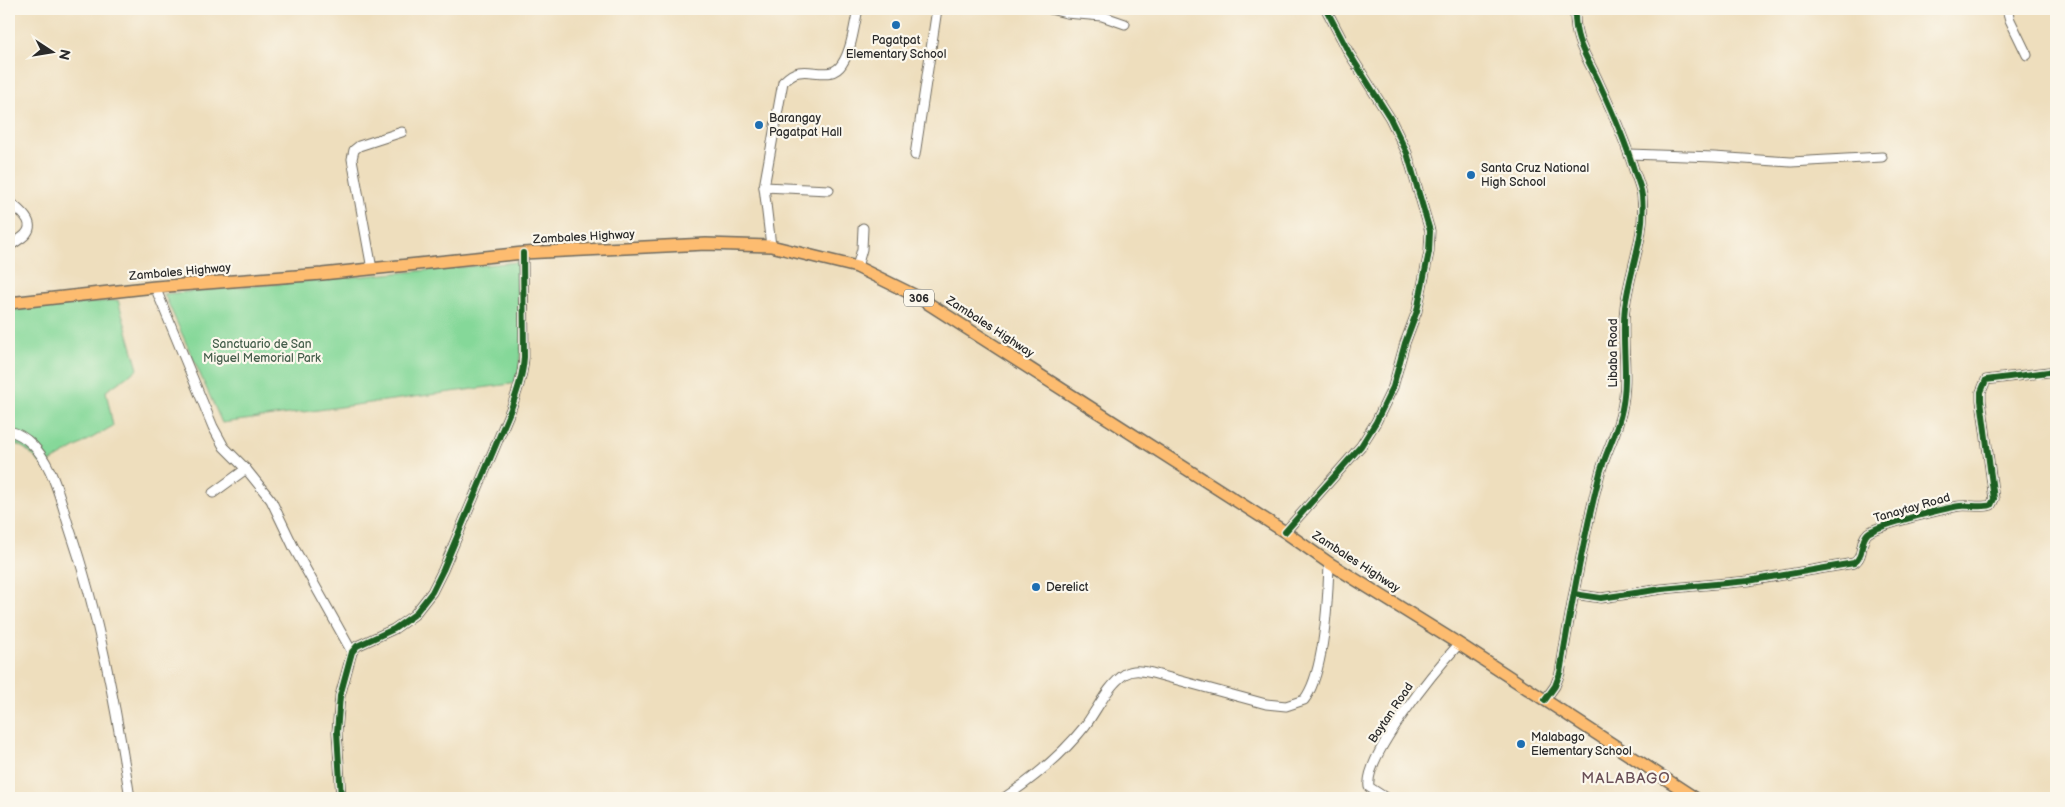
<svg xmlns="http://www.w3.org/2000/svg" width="2065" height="807" font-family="'Balsamiq Sans',sans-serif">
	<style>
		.green { fill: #85d899; stroke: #588262 }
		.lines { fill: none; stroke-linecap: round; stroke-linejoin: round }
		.minor-casing { stroke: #6f6a5e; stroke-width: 11 }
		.major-casing { stroke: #6f6a5e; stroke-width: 14 }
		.minor { stroke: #fff; stroke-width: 9 }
		.major { stroke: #fdbc6f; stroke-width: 11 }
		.cycleway-casing { stroke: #fbf7ec; stroke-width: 9 }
		.cycleway { stroke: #1b5e20; stroke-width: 6 }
		.poi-dot { fill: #1f6fb2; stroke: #fbf7ec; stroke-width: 2 }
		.labels { text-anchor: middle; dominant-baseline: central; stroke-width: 4.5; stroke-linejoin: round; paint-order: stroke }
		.shield { fill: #fbf7ec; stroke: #696865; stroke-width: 1 }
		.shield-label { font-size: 11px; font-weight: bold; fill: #2b2b2b }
		.poi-label { font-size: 12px; fill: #2b2b2b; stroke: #fbf7ec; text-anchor: start }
		.street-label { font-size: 12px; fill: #2b2b2b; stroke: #fbf7ec }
		.park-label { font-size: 12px; fill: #465f4c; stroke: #fbf7ec }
		.quarter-label { font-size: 15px; letter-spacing: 1px; fill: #6a5058; stroke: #fbf7ec }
	</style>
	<rect width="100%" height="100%" fill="#fbf7ec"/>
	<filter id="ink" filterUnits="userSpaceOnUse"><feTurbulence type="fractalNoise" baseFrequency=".02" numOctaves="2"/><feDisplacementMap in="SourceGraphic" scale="10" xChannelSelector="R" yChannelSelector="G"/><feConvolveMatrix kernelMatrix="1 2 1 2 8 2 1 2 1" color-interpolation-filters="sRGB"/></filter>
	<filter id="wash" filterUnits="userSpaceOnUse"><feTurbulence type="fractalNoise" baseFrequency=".0096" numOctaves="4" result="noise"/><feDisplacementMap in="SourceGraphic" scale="20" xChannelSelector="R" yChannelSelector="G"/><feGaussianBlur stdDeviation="1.12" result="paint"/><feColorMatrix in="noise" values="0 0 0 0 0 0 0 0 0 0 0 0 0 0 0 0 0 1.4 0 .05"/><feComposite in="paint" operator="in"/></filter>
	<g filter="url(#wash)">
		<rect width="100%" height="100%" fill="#eedebd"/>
		<g class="green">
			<path d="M 518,262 L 522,333 L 518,383 L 222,423 L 164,294 Z"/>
			<path d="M 118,300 L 138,369 L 106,391 L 113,426 L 43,466 C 32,454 25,446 9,442 L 9,308 L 16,310 Z"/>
		</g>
	</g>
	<g filter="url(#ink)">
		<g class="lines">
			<defs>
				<g id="minor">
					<path d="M 1050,9 L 1066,13 L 1102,16 L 1125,24"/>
					<path d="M 2007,9 L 2010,20 L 2027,55"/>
					<path d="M 1629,154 L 1714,157 L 1791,162 L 1882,157"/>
					<path d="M 915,155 L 937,9"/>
					<path d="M 764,187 L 829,190"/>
					<path d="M 9,201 C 18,210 38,222 25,235 C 20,240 14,242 9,247"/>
					<path d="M 771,246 L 764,187 L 783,82 C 787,78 792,73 799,72 C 813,69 832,80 842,64 C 852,49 854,26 858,9"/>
					<path d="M 857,267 L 862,249 L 863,228"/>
					<path d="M 372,269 L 352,159 L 354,150 L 359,146 L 402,132"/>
					<path d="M 155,287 L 213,427 L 224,447 L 246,469 L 271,500 L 294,548 L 352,652"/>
					<path d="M 9,431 C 27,435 41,452 49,469 C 58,487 63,508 69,527 C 99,615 116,707 130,798"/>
					<path d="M 213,493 L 246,469"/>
					<path d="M 1285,532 L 1361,446 L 1376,422 L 1393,387 L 1405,343 L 1417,311 L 1429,252 L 1430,231 L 1407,153 L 1390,118 L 1349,53 L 1326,9"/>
					<path d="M 1574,594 L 1601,598 L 1662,589 L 1748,581 L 1854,563 C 1865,556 1859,541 1868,533 C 1878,525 1946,508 1960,506 C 1970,505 1982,508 1991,505 L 1994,499 L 1981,400 L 1981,392 L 1986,380 L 2056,371"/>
					<path d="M 1545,700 L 1555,686 L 1560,673 C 1571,606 1583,539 1600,473 C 1606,451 1618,431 1622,409 C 1629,375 1621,341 1625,307 C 1630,268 1646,236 1642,196 C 1641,187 1637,178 1634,170 C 1625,140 1612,111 1599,83 C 1586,54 1574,43 1575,9"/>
					<path d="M 341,798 L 337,732 L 340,696 L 352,652 L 357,646 L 394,629 L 414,615 L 432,592 L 443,570 L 511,409 C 517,392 523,375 524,357 L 523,253"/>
					<path d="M 1004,798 C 1034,778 1062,755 1085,726 C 1097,710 1108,685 1125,674 C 1134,669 1142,671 1152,673 L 1266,704 L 1286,706 L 1304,700 C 1325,673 1328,598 1329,563"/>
					<path d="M 1386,798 L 1369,787 C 1364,756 1437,668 1459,644"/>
				</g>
				<path id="major" d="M 9,303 L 155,287 L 322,274 L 523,253 L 706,244 L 771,246 L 857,267 L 918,297 L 1285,532 L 1329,563 L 1459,644 L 1695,798"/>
			</defs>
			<use href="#minor" class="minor-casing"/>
			<use href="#major" class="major-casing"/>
			<use href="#minor" class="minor"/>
			<use href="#major" class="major"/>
			<defs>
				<g id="cycleway">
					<path d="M 1285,532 L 1361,446 L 1376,422 L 1393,387 L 1405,343 L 1417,311 L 1429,252 L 1430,231 L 1407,153 L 1390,118 L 1349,53 L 1326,9"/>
					<path d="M 1574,594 L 1601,598 L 1662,589 L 1748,581 L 1854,563 C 1865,556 1859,541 1868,533 C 1878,525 1946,508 1960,506 C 1970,505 1982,508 1991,505 L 1994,499 L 1981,400 L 1981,392 L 1986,380 L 2056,371"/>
					<path d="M 1545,700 L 1555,686 L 1560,673 C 1571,606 1583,539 1600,473 C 1606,451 1618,431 1622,409 C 1629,375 1621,341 1625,307 C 1630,268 1646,236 1642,196 C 1641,187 1637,178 1634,170 C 1625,140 1612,111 1599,83 C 1586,54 1574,43 1575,9"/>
					<path d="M 341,798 L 337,732 L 340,696 L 352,652 L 357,646 L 394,629 L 414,615 L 432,592 L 443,570 L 511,409 C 517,392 523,375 524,357 L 523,253"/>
				</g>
			</defs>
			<use href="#cycleway" class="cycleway-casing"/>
			<use href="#cycleway" class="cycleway"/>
		</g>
	</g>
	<g class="poi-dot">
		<circle cx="896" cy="25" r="5"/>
		<circle cx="759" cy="125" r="5"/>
		<circle cx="1471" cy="175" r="5"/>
		<circle cx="1036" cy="587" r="5"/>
		<circle cx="1521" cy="744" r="5"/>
	</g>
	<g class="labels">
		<rect class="shield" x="904" y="289.5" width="30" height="17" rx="4"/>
		<g class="shield-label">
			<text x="919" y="298">306</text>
		</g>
		<g class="poi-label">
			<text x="896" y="40" text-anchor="middle">Pagatpat<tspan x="896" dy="14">Elementary School</tspan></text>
			<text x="769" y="118">Barangay<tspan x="769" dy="14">Pagatpat Hall</tspan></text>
			<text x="1481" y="168">Santa Cruz National<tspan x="1481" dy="14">High School</tspan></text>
			<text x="1046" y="587">Derelict</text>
			<text x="1531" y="737">Malabago<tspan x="1531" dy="14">Elementary School</tspan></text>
		</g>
		<g class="street-label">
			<text transform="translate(584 237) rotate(-3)">Zambales Highway</text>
			<text transform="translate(180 272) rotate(-5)">Zambales Highway</text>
			<text transform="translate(990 327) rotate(33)">Zambales Highway</text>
			<text transform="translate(1613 353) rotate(-90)">Libaba Road</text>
			<text transform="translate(1912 508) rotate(-16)">Tanaytay Road</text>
			<text transform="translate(1356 562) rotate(33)">Zambales Highway</text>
			<text transform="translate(1391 713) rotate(-56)">Baytan Road</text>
		</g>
		<g class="park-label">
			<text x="262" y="344">Sanctuario de San<tspan x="262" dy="14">Miguel Memorial Park</tspan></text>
		</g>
		<g class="quarter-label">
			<text x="1626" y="778">MALABAGO</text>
		</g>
	</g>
	<rect width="2065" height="807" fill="none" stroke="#fbf7ec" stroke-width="30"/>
	<g transform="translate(52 52) rotate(102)" stroke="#fbf7ec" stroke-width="4" paint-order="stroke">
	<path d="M0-4L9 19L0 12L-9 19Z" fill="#2b2b2b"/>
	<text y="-8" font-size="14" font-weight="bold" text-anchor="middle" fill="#2b2b2b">N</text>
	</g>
</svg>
